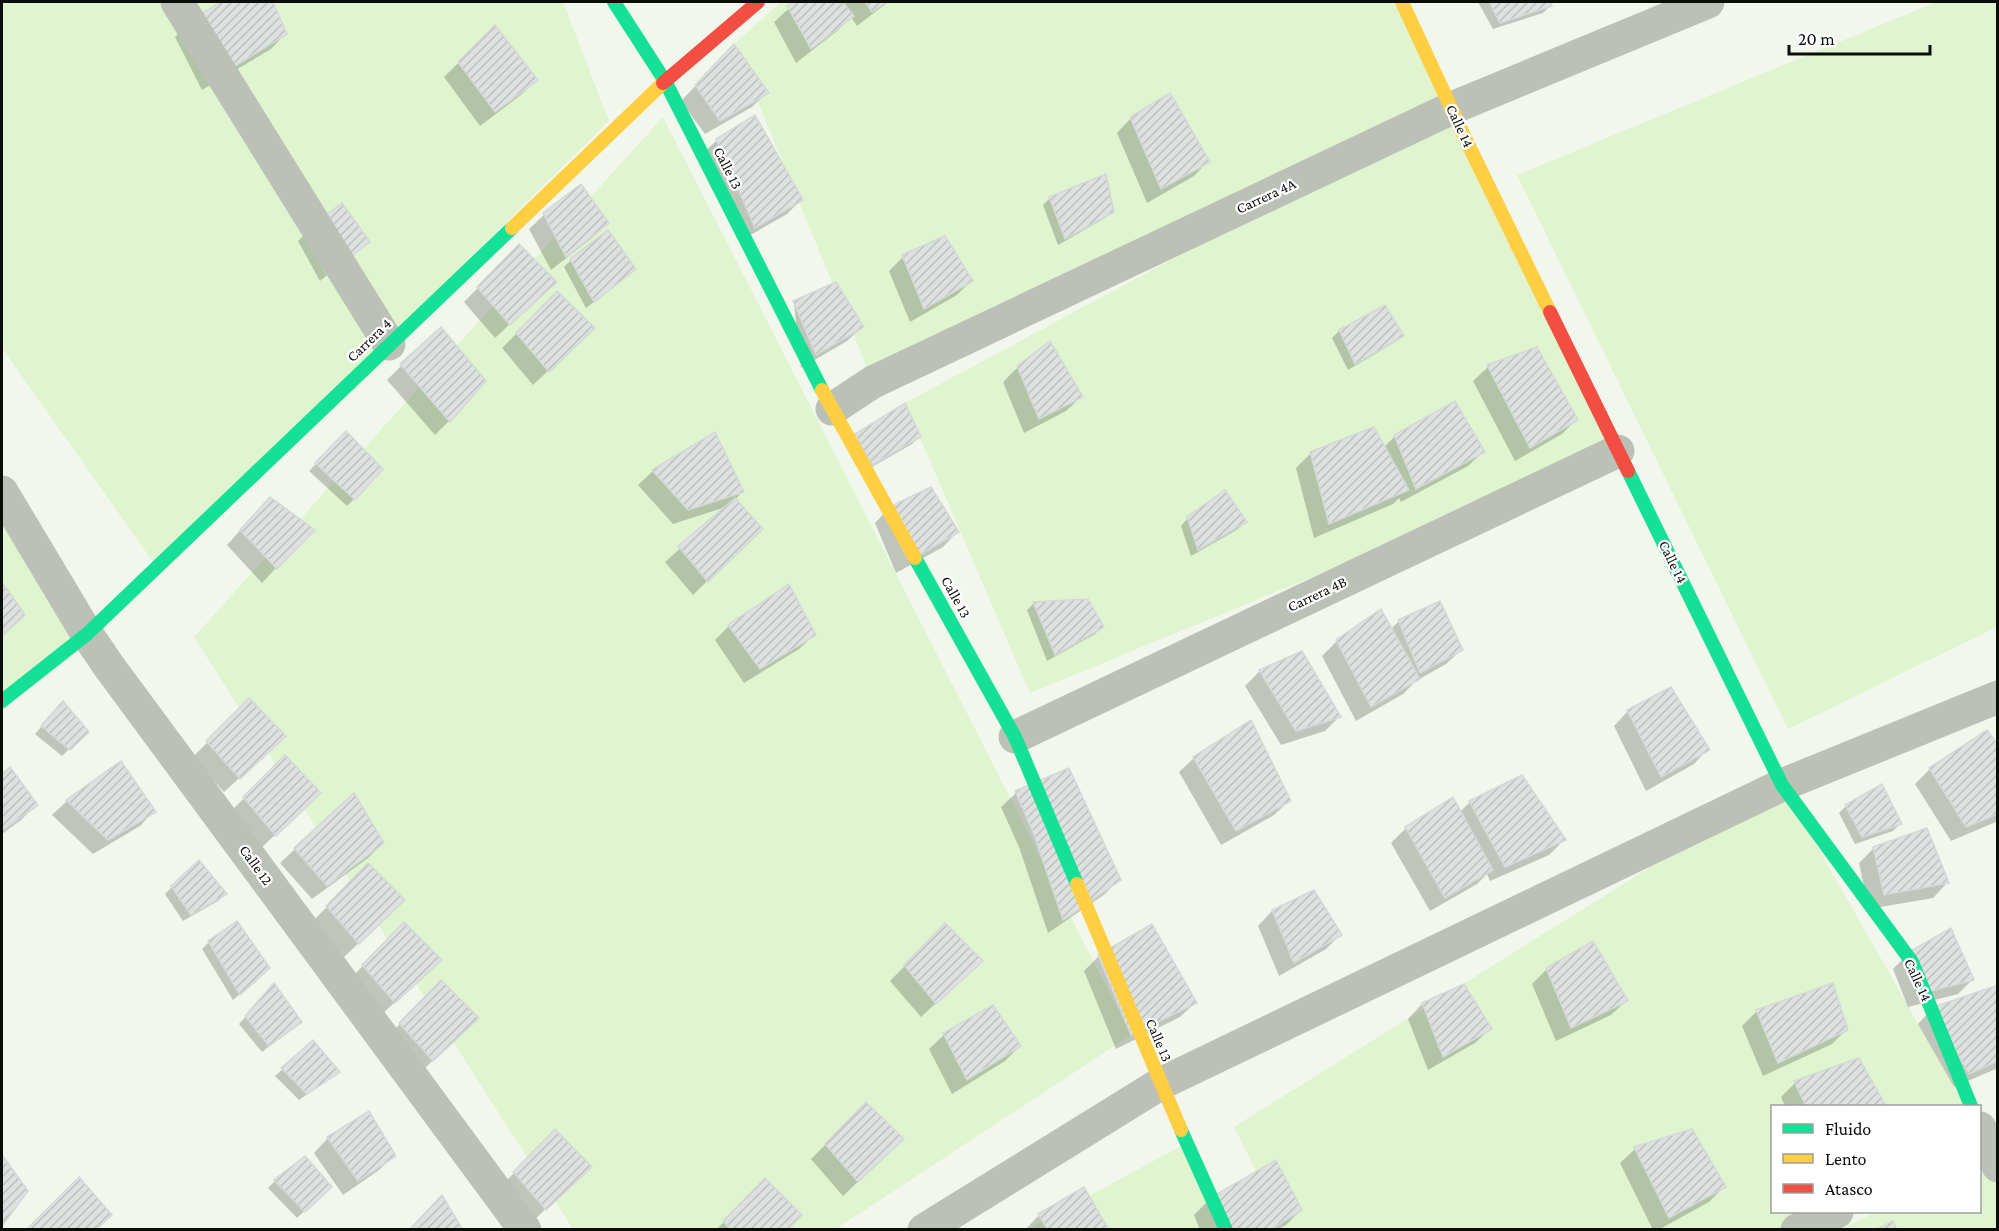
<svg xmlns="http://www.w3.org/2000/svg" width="1999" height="1231" font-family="'Crimson Pro',serif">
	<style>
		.green { fill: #e0f4d0 }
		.shadow { fill: #0003 }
		.building { fill: url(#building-hatch); stroke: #d3d9d7; stroke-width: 1.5 }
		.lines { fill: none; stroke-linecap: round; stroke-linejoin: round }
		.street { stroke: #bcc1b8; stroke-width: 33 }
		.fast { stroke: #16e098; stroke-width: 14 }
		.slow { stroke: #ffcf43; stroke-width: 14 }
		.jam { stroke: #f24e42; stroke-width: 14 }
		.labels { text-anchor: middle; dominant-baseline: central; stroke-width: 4.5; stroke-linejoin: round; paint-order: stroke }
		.street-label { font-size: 15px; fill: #0b0e08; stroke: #fff }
	</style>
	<defs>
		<pattern id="building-hatch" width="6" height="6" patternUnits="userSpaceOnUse" patternTransform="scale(1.5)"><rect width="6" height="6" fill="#dde2e1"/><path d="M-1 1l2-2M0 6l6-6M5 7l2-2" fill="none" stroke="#bcc1c0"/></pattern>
	</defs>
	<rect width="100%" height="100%" fill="#f1f7ec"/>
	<g class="green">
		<path d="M 2,2 L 563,2 L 609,121 L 156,566 L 2,348 Z"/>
		<path d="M 781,2 L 1402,2 L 1618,451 L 1030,693 L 905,403 L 1436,117 L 873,382 L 734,44 Z"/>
		<path d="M 1936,2 L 1997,2 L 1997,627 L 1788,729 L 1517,175 Z"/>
		<path d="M 663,117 L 1131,1035 L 836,1229 L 573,1229 L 194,637 Z"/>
		<path d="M 2,485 L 87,634 L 2,711 Z"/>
		<path d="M 1782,785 L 1965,1106 L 1772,1106 L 1772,1212 L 1825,1212 L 1782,1230 L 1285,1229 L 1234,1127 Z"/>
		<path d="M 1181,1146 L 1219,1230 L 1026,1230 Z"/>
		<path d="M 1997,1152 L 1997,1229 L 1839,1230 L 1876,1212 L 1980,1212 L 1980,1161 Z"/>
	</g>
	<g class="shadow">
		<path d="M 224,2 L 272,2 L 285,34 L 271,49 L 202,90 L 175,37 L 190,22 Z"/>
		<path d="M 796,2 L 888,2 L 857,26 L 851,17 L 837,31 L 796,63 L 774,22 Z"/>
		<path d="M 1478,2 L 1548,2 L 1550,6 L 1543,13 L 1493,29 Z"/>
		<path d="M 495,27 L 536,80 L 522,94 L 480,126 L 444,77 Z"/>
		<path d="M 720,60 L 767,93 L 752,107 L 705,134 L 681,101 Z"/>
		<path d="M 1131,118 L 1208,161 L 1194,176 L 1147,203 L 1117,133 Z"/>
		<path d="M 717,140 L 801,200 L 787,214 L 740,241 L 702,154 Z"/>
		<path d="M 1050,198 L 1112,211 L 1105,218 L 1058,245 L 1043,205 Z"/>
		<path d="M 544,215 L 607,223 L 592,238 L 551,270 L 529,229 Z"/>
		<path d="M 305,234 L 368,242 L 320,281 L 298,241 Z"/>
		<path d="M 519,246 L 540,296 L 495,338 L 464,302 Z"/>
		<path d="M 903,257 L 971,281 L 957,295 L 910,322 L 889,271 Z"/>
		<path d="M 571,260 L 627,276 L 586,308 L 564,267 Z"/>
		<path d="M 557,293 L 578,343 L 533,385 L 502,348 Z"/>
		<path d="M 794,303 L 862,327 L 847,341 L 801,368 Z"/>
		<path d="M 1385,307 L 1402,335 L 1395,342 L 1348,370 L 1332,338 L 1339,331 Z"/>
		<path d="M 1537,349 L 1576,420 L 1562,434 L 1515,461 L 1473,381 L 1488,367 Z"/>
		<path d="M 402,365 L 449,421 L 435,435 L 387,380 Z"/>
		<path d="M 1018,367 L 1081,397 L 1066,411 L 1024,433 L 1003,382 Z"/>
		<path d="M 346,433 L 354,499 L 347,506 L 309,471 Z"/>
		<path d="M 1395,436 L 1483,452 L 1468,466 L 1401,502 L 1399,498 L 1393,504 L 1314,538 L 1296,468 L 1311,453 L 1384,447 Z"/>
		<path d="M 919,437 L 912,444 L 865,471 L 849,442 Z"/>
		<path d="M 653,471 L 742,492 L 735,500 L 760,529 L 693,595 L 665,562 L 726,507 L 673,524 L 638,485 Z"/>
		<path d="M 889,508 L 957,532 L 943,547 L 896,573 L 875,523 Z"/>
		<path d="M 256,513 L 276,568 L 262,583 L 227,545 Z"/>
		<path d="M 1188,518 L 1245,522 L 1238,529 L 1191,556 L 1181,526 Z"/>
		<path d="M 2,584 L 23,615 L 2,636 Z"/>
		<path d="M 1034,603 L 1102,627 L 1095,634 L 1047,661 L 1027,610 Z"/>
		<path d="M 1381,611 L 1391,629 L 1399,621 L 1461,650 L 1446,664 L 1416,681 L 1403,694 L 1356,721 L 1322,656 L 1337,641 Z"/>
		<path d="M 729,626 L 814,635 L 799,649 L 744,683 L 715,640 Z"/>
		<path d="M 1301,653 L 1339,717 L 1325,731 L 1281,745 L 1245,686 L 1260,671 Z"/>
		<path d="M 249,700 L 269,751 L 224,792 L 193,757 Z"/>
		<path d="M 56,710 L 87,732 L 62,756 L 35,734 Z"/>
		<path d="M 1628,711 L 1708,749 L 1694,764 L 1646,791 L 1614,726 Z"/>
		<path d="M 1998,748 L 1998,821 L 1951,841 L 1915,784 L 1930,769 Z"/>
		<path d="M 285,758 L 305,807 L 260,849 L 229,813 Z"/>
		<path d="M 1194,758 L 1289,801 L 1274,815 L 1221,845 L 1179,772 Z"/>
		<path d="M 121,763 L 154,811 L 140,826 L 93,854 L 52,815 L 67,801 Z"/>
		<path d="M 9,769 L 36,805 L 21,820 L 2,834 L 2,776 Z"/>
		<path d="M 1068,770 L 1119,879 L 1105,894 L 1048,933 L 1019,847 L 1001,807 L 1016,793 Z"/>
		<path d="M 1470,802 L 1564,840 L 1549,855 L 1490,881 L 1487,874 L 1477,884 L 1430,911 L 1391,843 L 1406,828 L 1459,813 Z"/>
		<path d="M 1846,806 L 1900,824 L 1893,831 L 1855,844 L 1839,813 Z"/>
		<path d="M 383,843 L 368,858 L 312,899 L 280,863 L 295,849 Z"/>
		<path d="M 1874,848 L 1947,883 L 1933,898 L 1869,909 L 1859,863 Z"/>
		<path d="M 368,865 L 388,915 L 344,957 L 313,921 Z"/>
		<path d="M 172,887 L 225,894 L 218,901 L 183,921 L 165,894 Z"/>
		<path d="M 1272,911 L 1340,935 L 1326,949 L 1279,976 L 1258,926 Z"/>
		<path d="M 404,924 L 425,974 L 380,1016 L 349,980 Z"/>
		<path d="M 945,925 L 966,975 L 921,1017 L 890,981 Z"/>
		<path d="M 209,942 L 261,975 L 233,1000 L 202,949 Z"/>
		<path d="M 1908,954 L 1972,980 L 1958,994 L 1908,1007 L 1893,969 Z"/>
		<path d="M 1099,956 L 1195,1003 L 1180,1017 L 1116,1049 L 1084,971 Z"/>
		<path d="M 1547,969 L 1626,1001 L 1611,1015 L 1556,1041 L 1532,984 Z"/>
		<path d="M 441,982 L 462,1032 L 418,1075 L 386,1038 Z"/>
		<path d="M 1464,986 L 1490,1029 L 1475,1043 L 1428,1070 L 1408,1019 L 1422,1004 Z"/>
		<path d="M 1998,987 L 1998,1068 L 1954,1087 L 1918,1024 L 1932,1009 Z"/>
		<path d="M 267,993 L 300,1022 L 262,1052 L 239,1024 Z"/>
		<path d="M 1757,1011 L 1846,1030 L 1832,1044 L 1763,1076 L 1742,1026 Z"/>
		<path d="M 944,1035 L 1020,1046 L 1005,1061 L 952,1094 L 929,1049 Z"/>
		<path d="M 313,1042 L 338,1072 L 299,1100 L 275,1076 Z"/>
		<path d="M 1858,1060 L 1884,1106 L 1785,1106 L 1781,1097 L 1795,1083 Z"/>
		<path d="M 866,1104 L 887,1154 L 843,1196 L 811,1159 Z"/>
		<path d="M 1692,1131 L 1724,1187 L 1709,1202 L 1658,1230 L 1653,1230 L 1620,1163 L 1635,1149 Z"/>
		<path d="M 555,1132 L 575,1181 L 531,1223 L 499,1188 Z"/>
		<path d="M 328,1138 L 394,1155 L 379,1170 L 343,1195 L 314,1153 Z"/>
		<path d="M 2,1157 L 26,1191 L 2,1224 Z"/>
		<path d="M 765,1180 L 786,1230 L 716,1230 Z"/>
		<path d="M 275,1181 L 330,1187 L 297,1218 L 268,1188 Z"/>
		<path d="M 1209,1200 L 1301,1210 L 1286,1225 L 1278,1230 L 1200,1230 L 1194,1215 Z"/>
		<path d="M 1039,1215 L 1108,1230 L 1025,1230 Z"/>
	</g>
	<g class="building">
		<path d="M 221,2 L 273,2 L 287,34 L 217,77 L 189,21 Z"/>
		<path d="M 793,2 L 843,2 L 854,16 L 811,49 L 787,6 Z"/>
		<path d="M 865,2 L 886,2 L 872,12 Z"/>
		<path d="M 1489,2 L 1550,2 L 1552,6 L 1500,23 Z"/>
		<path d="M 495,25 L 538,80 L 495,112 L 458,62 Z"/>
		<path d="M 734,44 L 769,93 L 720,121 L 695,85 Z"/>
		<path d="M 1170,93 L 1210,162 L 1161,189 L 1130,117 Z"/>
		<path d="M 755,115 L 803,200 L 755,228 L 716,139 Z"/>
		<path d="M 1106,174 L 1114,212 L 1065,239 L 1049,197 Z"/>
		<path d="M 581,184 L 609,223 L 566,257 L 543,213 Z"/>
		<path d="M 342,203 L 370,242 L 327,275 L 304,232 Z"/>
		<path d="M 608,230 L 636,269 L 594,302 L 570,259 Z"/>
		<path d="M 945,236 L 973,281 L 924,309 L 902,255 Z"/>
		<path d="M 519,244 L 557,282 L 510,325 L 477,287 Z"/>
		<path d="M 836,282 L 864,327 L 816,355 L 793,301 Z"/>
		<path d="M 557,291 L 595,328 L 549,372 L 516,333 Z"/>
		<path d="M 1385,305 L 1404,336 L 1355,364 L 1339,330 Z"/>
		<path d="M 441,327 L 486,381 L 450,422 L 400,364 Z"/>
		<path d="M 1050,341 L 1083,397 L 1039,419 L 1017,366 Z"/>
		<path d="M 1537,347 L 1578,420 L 1530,448 L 1487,365 Z"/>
		<path d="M 1455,401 L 1485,452 L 1416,489 L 1394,435 Z"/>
		<path d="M 905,403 L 921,437 L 872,465 L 855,434 Z"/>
		<path d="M 1374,427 L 1409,490 L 1329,524 L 1310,452 Z"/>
		<path d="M 346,431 L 383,469 L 355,500 L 315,463 Z"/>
		<path d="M 715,432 L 744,492 L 688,510 L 652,470 Z"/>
		<path d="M 931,487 L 959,532 L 911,560 L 889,507 Z"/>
		<path d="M 1225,490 L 1247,522 L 1198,550 L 1187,517 Z"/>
		<path d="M 270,497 L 315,530 L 277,569 L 240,530 Z"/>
		<path d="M 735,498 L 763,529 L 708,582 L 678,546 Z"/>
		<path d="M 2,582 L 25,615 L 2,636 Z"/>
		<path d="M 789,584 L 816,635 L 760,669 L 728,625 Z"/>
		<path d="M 1088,599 L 1104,627 L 1055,655 L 1033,602 Z"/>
		<path d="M 1440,601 L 1463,650 L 1420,673 L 1398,620 Z"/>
		<path d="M 1381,609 L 1420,679 L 1371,707 L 1336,640 Z"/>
		<path d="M 1302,651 L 1341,717 L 1296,731 L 1259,670 Z"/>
		<path d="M 1671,687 L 1710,750 L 1661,777 L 1627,710 Z"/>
		<path d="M 249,698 L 286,736 L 240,779 L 206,741 Z"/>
		<path d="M 63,701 L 89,732 L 70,750 L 41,726 Z"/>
		<path d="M 1251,720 L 1291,801 L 1236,831 L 1193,757 Z"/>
		<path d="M 1987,730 L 1998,745 L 1998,814 L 1966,827 L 1929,768 Z"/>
		<path d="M 285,755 L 321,793 L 276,836 L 243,797 Z"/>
		<path d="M 121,761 L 156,812 L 108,840 L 66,800 Z"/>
		<path d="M 10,767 L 38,805 L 2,831 L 2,774 Z"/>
		<path d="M 1069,768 L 1121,880 L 1063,920 L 1033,832 L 1015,791 Z"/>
		<path d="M 1522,775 L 1566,840 L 1505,867 L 1469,801 Z"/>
		<path d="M 1882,784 L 1902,824 L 1862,837 L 1845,805 Z"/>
		<path d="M 354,793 L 384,843 L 327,886 L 294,848 Z"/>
		<path d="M 1453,797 L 1493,870 L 1445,898 L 1405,827 Z"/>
		<path d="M 1927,828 L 1949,883 L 1884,895 L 1873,847 Z"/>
		<path d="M 199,860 L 227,894 L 191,915 L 171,886 Z"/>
		<path d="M 368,863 L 405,900 L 359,944 L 326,906 Z"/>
		<path d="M 1314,890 L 1342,935 L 1294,963 L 1272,910 Z"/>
		<path d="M 237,921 L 270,968 L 240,995 L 208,941 Z"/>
		<path d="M 404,922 L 442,960 L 395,1003 L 362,965 Z"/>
		<path d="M 945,923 L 983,961 L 936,1004 L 904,965 Z"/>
		<path d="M 1152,924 L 1197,1003 L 1131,1035 L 1098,955 Z"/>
		<path d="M 1951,928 L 1974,980 L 1923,993 L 1907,953 Z"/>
		<path d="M 1593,941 L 1628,1001 L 1571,1028 L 1546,968 Z"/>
		<path d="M 441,980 L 479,1018 L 433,1061 L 399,1023 Z"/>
		<path d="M 274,983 L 302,1022 L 269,1046 L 245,1016 Z"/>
		<path d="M 1833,983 L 1848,1030 L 1778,1063 L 1756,1010 Z"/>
		<path d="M 1464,984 L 1492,1029 L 1443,1057 L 1422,1003 Z"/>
		<path d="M 1998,985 L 1998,1061 L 1969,1074 L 1931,1008 Z"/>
		<path d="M 993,1005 L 1021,1046 L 967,1080 L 943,1033 Z"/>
		<path d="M 313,1040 L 340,1072 L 307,1094 L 281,1068 Z"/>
		<path d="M 1859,1058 L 1886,1106 L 1806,1106 L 1794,1081 Z"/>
		<path d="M 866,1102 L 904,1139 L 858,1182 L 825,1144 Z"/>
		<path d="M 369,1111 L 396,1156 L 358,1181 L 327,1137 Z"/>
		<path d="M 555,1129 L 592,1167 L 546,1210 L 513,1172 Z"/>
		<path d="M 1692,1129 L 1726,1187 L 1669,1218 L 1634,1147 Z"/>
		<path d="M 2,1155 L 28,1191 L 2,1226 Z"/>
		<path d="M 305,1156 L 332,1187 L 305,1212 L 274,1180 Z"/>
		<path d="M 1276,1160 L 1302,1210 L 1270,1230 L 1220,1230 L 1208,1199 Z"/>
		<path d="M 79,1177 L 112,1215 L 96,1230 L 26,1230 Z"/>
		<path d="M 765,1178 L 802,1215 L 787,1230 L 731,1230 L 723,1221 Z"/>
		<path d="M 1084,1187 L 1109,1230 L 1048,1230 L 1038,1214 Z"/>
		<path d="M 442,1195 L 463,1230 L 409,1230 Z"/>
		<path d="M 1893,1221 L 1897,1230 L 1875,1230 Z"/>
	</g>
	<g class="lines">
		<g class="street">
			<path d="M 177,2 L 389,344"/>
			<path d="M 832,409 L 873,382 L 1452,108 L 1708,2"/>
			<path d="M 2,492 L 87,634 L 108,665 L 525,1230"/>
			<path d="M 1015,737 L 1618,451"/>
			<path d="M 1980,1128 L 1998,1166"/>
			<path d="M 924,1230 L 1160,1084 L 1782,785 L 1998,697"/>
			<path d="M 1797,1230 L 1837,1212"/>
		</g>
		<g class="fast">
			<path d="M 614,2 L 665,81 L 822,390"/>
			<path d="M 1628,471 L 1782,785 L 1912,962 L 1971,1106"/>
			<path d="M 915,558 L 1015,737 L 1077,884"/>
			<path d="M 2,701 L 87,634 L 512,228"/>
			<path d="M 1181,1130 L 1226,1230"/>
		</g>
		<g class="slow">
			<path d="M 1402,2 L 1466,140 L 1550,312"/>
			<path d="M 512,228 L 663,83"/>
			<path d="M 822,390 L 915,558"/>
			<path d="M 1077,884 L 1181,1130"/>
		</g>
		<g class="jam">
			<path d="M 663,83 L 758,2"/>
			<path d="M 1550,312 L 1628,471"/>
		</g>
	</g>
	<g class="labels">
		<g class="street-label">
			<text transform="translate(1460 126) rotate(65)">Calle 14</text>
			<text transform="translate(728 168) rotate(63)">Calle 13</text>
			<text transform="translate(1266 196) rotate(-25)">Carrera 4A</text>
			<text transform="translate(369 340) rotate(-44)">Carrera 4</text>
			<text transform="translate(1673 562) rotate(64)">Calle 14</text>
			<text transform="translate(1317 594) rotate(-25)">Carrera 4B</text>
			<text transform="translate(956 597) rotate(61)">Calle 13</text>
			<text transform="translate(256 865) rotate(54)">Calle 12</text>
			<text transform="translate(1918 980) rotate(65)">Calle 14</text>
			<text transform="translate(1159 1040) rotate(67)">Calle 13</text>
		</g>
	</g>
	<rect width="1999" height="1231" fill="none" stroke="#0b0e08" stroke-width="6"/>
	<rect x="1771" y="1105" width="210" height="108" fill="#ffffff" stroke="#9d9f9c" stroke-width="1.5"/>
	<rect x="1783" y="1124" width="30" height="9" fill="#16e098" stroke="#9d9f9c" stroke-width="1.5"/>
	<text x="1825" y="1135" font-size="18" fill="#0b0e08">Fluido</text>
	<rect x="1783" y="1154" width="30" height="9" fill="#ffcf43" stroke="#9d9f9c" stroke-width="1.5"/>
	<text x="1825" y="1165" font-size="18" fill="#0b0e08">Lento</text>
	<rect x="1783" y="1184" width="30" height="9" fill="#f24e42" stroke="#9d9f9c" stroke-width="1.5"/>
	<text x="1825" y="1195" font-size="18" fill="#0b0e08">Atasco</text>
	<path d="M1789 45v9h141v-9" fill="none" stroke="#0b0e08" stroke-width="3"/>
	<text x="1798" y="45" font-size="18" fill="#0b0e08" stroke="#ffffff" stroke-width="4.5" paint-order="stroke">20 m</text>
</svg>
